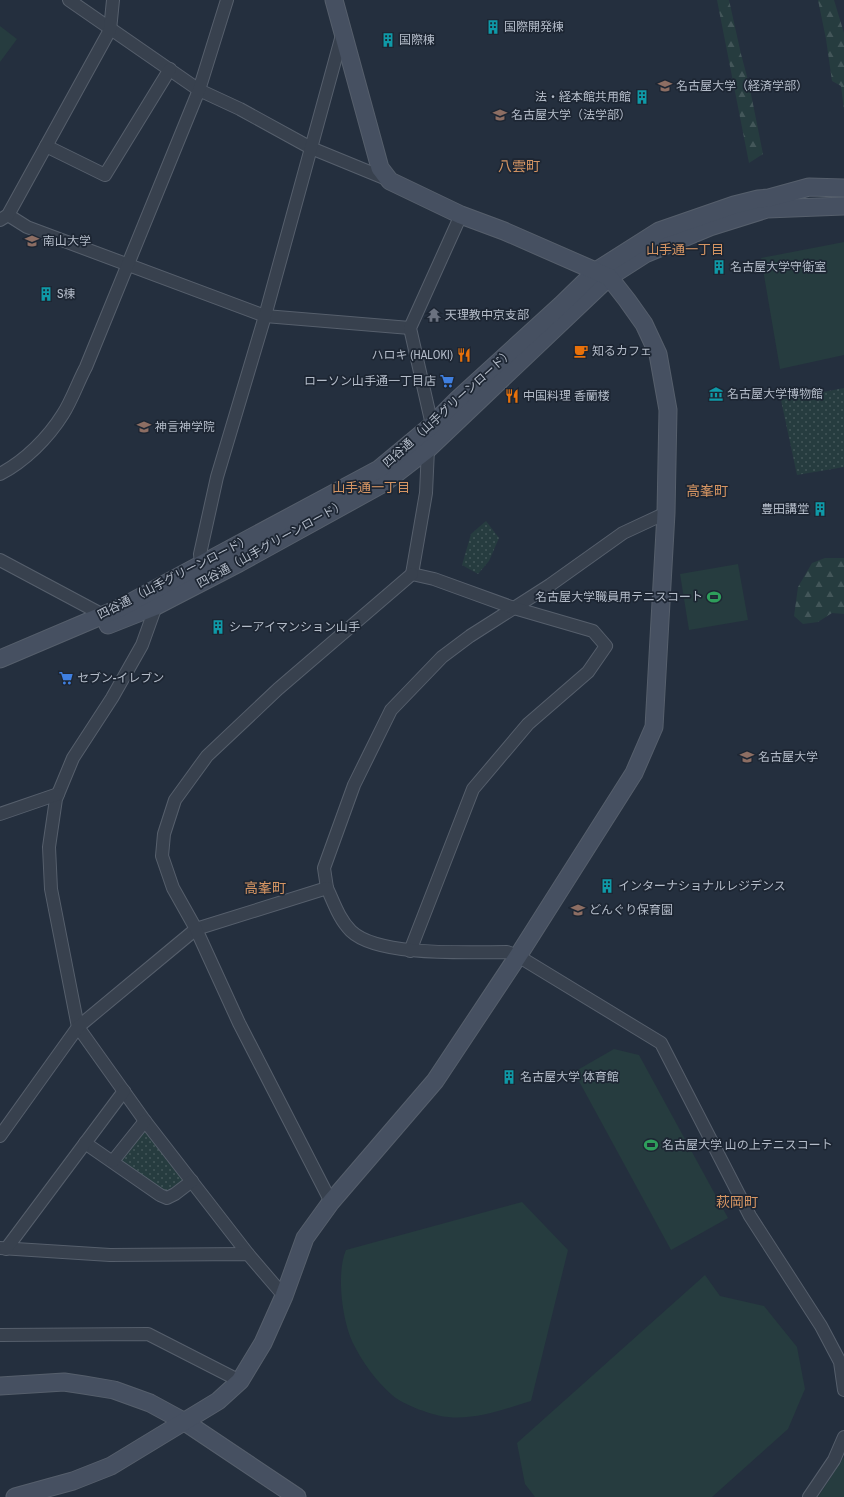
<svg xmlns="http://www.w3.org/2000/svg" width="844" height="1497" font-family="'Archivo Narrow','Noto Sans JP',sans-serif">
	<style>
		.grass { fill: #263c3f }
		.forest { fill: url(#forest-firs) }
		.park { fill: url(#park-dots) }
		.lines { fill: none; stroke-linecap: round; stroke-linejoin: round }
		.street-casing { stroke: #565f6c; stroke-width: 14 }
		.secondary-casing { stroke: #565f6c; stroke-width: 19 }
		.street { stroke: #38414e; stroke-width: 12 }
		.secondary { stroke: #465061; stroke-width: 17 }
		.labels { text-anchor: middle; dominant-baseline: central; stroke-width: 3.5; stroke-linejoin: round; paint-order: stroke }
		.poi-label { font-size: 12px; fill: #b4bcc9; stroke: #1d2633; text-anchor: start }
		.street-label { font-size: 12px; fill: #b4bcc9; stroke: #1d2633 }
		.neighbourhood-label { font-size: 13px; fill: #d59563; stroke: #1d2633 }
		.quarter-label { font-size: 14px; fill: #d59563; stroke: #1d2633 }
	</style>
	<defs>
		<pattern id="forest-firs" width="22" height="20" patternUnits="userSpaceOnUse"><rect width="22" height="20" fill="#263c3f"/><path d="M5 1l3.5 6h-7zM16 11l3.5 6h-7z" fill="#435659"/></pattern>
		<pattern id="park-dots" width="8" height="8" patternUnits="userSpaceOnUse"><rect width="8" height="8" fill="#263c3f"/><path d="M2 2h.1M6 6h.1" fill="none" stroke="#435659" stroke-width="1.8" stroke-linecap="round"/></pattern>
	</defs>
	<rect width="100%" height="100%" fill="#242f3e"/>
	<g class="grass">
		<path d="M 0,26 L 17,39 L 0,62 Z"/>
		<path d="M 844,242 L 844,355 L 780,369 L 761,258 Z"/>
		<path d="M 738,564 L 748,620 L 689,630 L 680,574 Z"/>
		<path d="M 614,1049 L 639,1055 L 728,1218 L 671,1250 L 574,1072 Z"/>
		<path d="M 522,1202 L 568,1250 L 531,1401 C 505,1409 476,1420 448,1417 C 434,1416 403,1405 392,1395 C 376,1381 363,1363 354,1345 C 342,1322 336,1273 346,1250 Z"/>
		<path d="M 705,1275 L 720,1296 L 764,1306 L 797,1347 L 805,1389 L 788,1429 L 712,1497 L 535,1497 L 525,1484 L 517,1443 Z"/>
		<path d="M 844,1457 L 844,1497 L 818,1497 Z"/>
	</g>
	<g class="forest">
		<path d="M 717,0 L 729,0 L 741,54 L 749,84 L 763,154 L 749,163 Z"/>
		<path d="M 818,0 L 834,0 L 844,33 L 844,110 L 841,86 L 832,81 L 826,39 Z"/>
		<path d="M 825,558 L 844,558 L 844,614 L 832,613 L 818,622 L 803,624 L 794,616 L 798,587 L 812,563 Z"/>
	</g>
	<g class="park">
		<path d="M 844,388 L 844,467 L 797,475 L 781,400 Z"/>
		<path d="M 486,521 L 499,538 L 489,561 L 478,574 L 462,565 L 471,534 Z"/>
		<path d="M 144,1132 L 149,1134 L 182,1178 L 181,1183 L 170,1192 L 164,1192 L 118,1161 Z"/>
	</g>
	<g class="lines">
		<defs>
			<g id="street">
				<path d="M 69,0 L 199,90 L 240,109 L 311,148 L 389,180"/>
				<path d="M 46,146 L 105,175 L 170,69"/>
				<path d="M 8,215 L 27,227 L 265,316 L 410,328"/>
				<path d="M 0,220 L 8,215 L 110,30 L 113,0"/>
				<path d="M 432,425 L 410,328 L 461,215"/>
				<path d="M 0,474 C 25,461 48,438 63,414 C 72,400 78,382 86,367 L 199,90 L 227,0"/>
				<path d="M 0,560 L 103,615"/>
				<path d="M 201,564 L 200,554 L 217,477 L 265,316 L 342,35"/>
				<path d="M 156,606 L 142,645 L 112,698 L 73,758 L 56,799 L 49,847 L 51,889 L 78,1027 L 145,1121 L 248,1254"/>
				<path d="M 0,814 L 58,794"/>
				<path d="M 327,888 L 324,868 L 354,785 L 391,710 L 442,657 L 470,636 L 550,585 L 623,533 L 666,513"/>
				<path d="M 410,951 L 473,789 L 528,724 L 588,672 L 606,646 L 593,631 L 514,608 L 434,579 L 412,574 L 426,493 L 428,449"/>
				<path d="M 0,1136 L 78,1027 L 196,929 L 327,888 C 334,903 339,919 351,931 C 378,957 469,952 507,952 L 518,956 L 661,1043 L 750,1216 L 821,1326 L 840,1362 L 844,1390"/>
				<path d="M 85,1143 L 160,1195 L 167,1198 L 175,1194 L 192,1181"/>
				<path d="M 113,1161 L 145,1121"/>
				<path d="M 331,1202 L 239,1023 L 196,929 L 173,888 L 162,856 L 164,834 L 175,800 L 207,756 L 278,689 L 412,574"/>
				<path d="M 0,1248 L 110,1255 L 248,1254 L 284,1296"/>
				<path d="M 6,1249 L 124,1091"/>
				<path d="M 0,1335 L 148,1334 L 240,1381"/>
				<path d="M 809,1497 L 834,1460 L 844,1437"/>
			</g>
			<g id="secondary">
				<path d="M 108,625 L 156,606 L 239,563 L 384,483 L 428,449 L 609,277 L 645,254 L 710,227 L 767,209 L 844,206"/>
				<path d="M 0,659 L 120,608 L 379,469 L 432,425 L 458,399 L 561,305 L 596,271 L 659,231 L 734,205 L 758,199 L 769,198 L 809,187 L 844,188"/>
				<path d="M 0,1386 L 64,1382 L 84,1385 L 114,1390 L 150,1403 L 185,1422 L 297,1497"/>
				<path d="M 15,1497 L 73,1481 L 111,1466 L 218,1401 L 240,1381 L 263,1343 L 284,1296 L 305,1238 L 331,1202 L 435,1081 L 518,956 L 634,773 L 654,727 L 666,513 L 668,410 L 658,354 L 644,324 L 627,300 L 609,277 L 504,231 L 461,215 L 390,181 L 380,168 L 334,0"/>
			</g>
		</defs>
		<use href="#street" class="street-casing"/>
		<use href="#secondary" class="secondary-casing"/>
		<use href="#street" class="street"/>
		<use href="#secondary" class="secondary"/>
	</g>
	<defs>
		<symbol id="building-bare" viewBox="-9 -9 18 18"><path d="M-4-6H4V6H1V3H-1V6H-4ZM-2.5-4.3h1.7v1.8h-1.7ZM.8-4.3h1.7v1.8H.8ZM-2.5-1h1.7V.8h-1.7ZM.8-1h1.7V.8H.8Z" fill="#0f9aa8" stroke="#1d2633" stroke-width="2.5" paint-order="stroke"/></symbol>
		<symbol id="university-bare" viewBox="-9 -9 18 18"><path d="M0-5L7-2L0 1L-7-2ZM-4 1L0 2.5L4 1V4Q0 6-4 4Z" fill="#8d6e63" stroke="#1d2633" stroke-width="2.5" paint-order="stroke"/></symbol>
		<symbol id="temple-bare" viewBox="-9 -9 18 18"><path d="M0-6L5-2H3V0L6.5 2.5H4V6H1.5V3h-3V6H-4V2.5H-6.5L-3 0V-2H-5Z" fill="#6b7280" stroke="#1d2633" stroke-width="2.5" paint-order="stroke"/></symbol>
		<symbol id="cafe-bare" viewBox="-9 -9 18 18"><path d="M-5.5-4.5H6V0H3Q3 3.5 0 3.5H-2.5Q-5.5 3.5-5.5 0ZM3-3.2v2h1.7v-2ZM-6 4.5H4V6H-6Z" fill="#e8710a" stroke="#1d2633" stroke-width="2.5" paint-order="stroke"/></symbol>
		<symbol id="restaurant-bare" viewBox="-9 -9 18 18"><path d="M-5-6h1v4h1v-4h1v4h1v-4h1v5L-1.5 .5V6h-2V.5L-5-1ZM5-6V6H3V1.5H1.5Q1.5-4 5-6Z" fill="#e8710a" stroke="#1d2633" stroke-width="2.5" paint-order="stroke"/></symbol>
		<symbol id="supermarket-bare" viewBox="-9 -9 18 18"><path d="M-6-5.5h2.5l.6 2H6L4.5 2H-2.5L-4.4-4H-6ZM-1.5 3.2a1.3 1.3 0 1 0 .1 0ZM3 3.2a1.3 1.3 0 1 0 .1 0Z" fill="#3f7fe0" stroke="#1d2633" stroke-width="2.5" paint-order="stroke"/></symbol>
		<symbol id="museum-bare" viewBox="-9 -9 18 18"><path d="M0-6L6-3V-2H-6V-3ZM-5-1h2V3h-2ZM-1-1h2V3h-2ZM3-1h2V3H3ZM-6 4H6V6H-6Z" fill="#0f9aa8" stroke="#1d2633" stroke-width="2.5" paint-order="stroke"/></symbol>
		<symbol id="stadium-bare" viewBox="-9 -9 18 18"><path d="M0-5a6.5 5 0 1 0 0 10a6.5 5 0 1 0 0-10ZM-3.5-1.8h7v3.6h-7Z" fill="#2e9e5b" stroke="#1d2633" stroke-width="2.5" paint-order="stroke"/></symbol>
		<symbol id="school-bare" viewBox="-9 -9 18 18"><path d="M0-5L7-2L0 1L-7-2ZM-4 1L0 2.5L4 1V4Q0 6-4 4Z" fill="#8d6e63" stroke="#1d2633" stroke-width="2.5" paint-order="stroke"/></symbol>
	</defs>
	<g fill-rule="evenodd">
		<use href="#building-bare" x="483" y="17" width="20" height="20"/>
		<use href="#building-bare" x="378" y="30" width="20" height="20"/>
		<use href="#university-bare" x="655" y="76" width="20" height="20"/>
		<use href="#building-bare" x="632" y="87" width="20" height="20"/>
		<use href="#university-bare" x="490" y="105" width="20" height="20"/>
		<use href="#university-bare" x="22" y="231" width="20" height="20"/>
		<use href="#building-bare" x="709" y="257" width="20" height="20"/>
		<use href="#building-bare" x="36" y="284" width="20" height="20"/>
		<use href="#temple-bare" x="424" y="305" width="20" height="20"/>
		<use href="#cafe-bare" x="571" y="341" width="20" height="20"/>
		<use href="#restaurant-bare" x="454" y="345" width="20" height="20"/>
		<use href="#supermarket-bare" x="437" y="371" width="20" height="20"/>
		<use href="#museum-bare" x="706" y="384" width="20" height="20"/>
		<use href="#restaurant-bare" x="502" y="386" width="20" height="20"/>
		<use href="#university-bare" x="134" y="417" width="20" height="20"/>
		<use href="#building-bare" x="810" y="499" width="20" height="20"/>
		<use href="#stadium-bare" x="704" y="587" width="20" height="20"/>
		<use href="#building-bare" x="208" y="617" width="20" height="20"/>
		<use href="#supermarket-bare" x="56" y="668" width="20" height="20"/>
		<use href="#university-bare" x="737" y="747" width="20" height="20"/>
		<use href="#building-bare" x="597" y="876" width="20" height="20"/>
		<use href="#school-bare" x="568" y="900" width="20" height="20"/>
		<use href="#building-bare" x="499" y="1067" width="20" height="20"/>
		<use href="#stadium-bare" x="641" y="1135" width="20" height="20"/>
	</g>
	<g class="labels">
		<g class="poi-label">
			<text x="504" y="27">国際開発棟</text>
			<text x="399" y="40">国際棟</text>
			<text x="676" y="86">名古屋大学（経済学部）</text>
			<text x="631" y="97" text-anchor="end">法・経本館共用館</text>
			<text x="511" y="115">名古屋大学（法学部）</text>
			<text x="43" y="241">南山大学</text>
			<text x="730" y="267">名古屋大学守衛室</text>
			<text x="57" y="294">S棟</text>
			<text x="445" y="315">天理教中京支部</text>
			<text x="592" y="351">知るカフェ</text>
			<text x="453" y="355" text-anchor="end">ハロキ (HALOKI)</text>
			<text x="436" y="381" text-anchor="end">ローソン山手通一丁目店</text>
			<text x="727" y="394">名古屋大学博物館</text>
			<text x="523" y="396">中国料理 香蘭楼</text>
			<text x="155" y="427">神言神学院</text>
			<text x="809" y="509" text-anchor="end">豊田講堂</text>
			<text x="703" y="597" text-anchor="end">名古屋大学職員用テニスコート</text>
			<text x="229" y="627">シーアイマンション山手</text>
			<text x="77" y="678">セブン-イレブン</text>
			<text x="758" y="757">名古屋大学</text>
			<text x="618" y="886">インターナショナルレジデンス</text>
			<text x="589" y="910">どんぐり保育園</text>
			<text x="520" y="1077">名古屋大学 体育館</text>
			<text x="662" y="1145">名古屋大学 山の上テニスコート</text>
		</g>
		<g class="street-label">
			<text transform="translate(448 408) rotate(-42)">四谷通 （山手グリーンロード）</text>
			<text transform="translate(271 544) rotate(-29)">四谷通（山手グリーンロード）</text>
			<text transform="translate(174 577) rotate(-27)">四谷通 （山手グリーンロード）</text>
		</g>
		<g class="neighbourhood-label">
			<text x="685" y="249">山手通一丁目</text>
			<text x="371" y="487">山手通一丁目</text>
		</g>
		<g class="quarter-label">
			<text x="519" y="166">八雲町</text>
			<text x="707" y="491">高峯町</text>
			<text x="265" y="888">高峯町</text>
			<text x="737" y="1202">萩岡町</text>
		</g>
	</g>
</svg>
